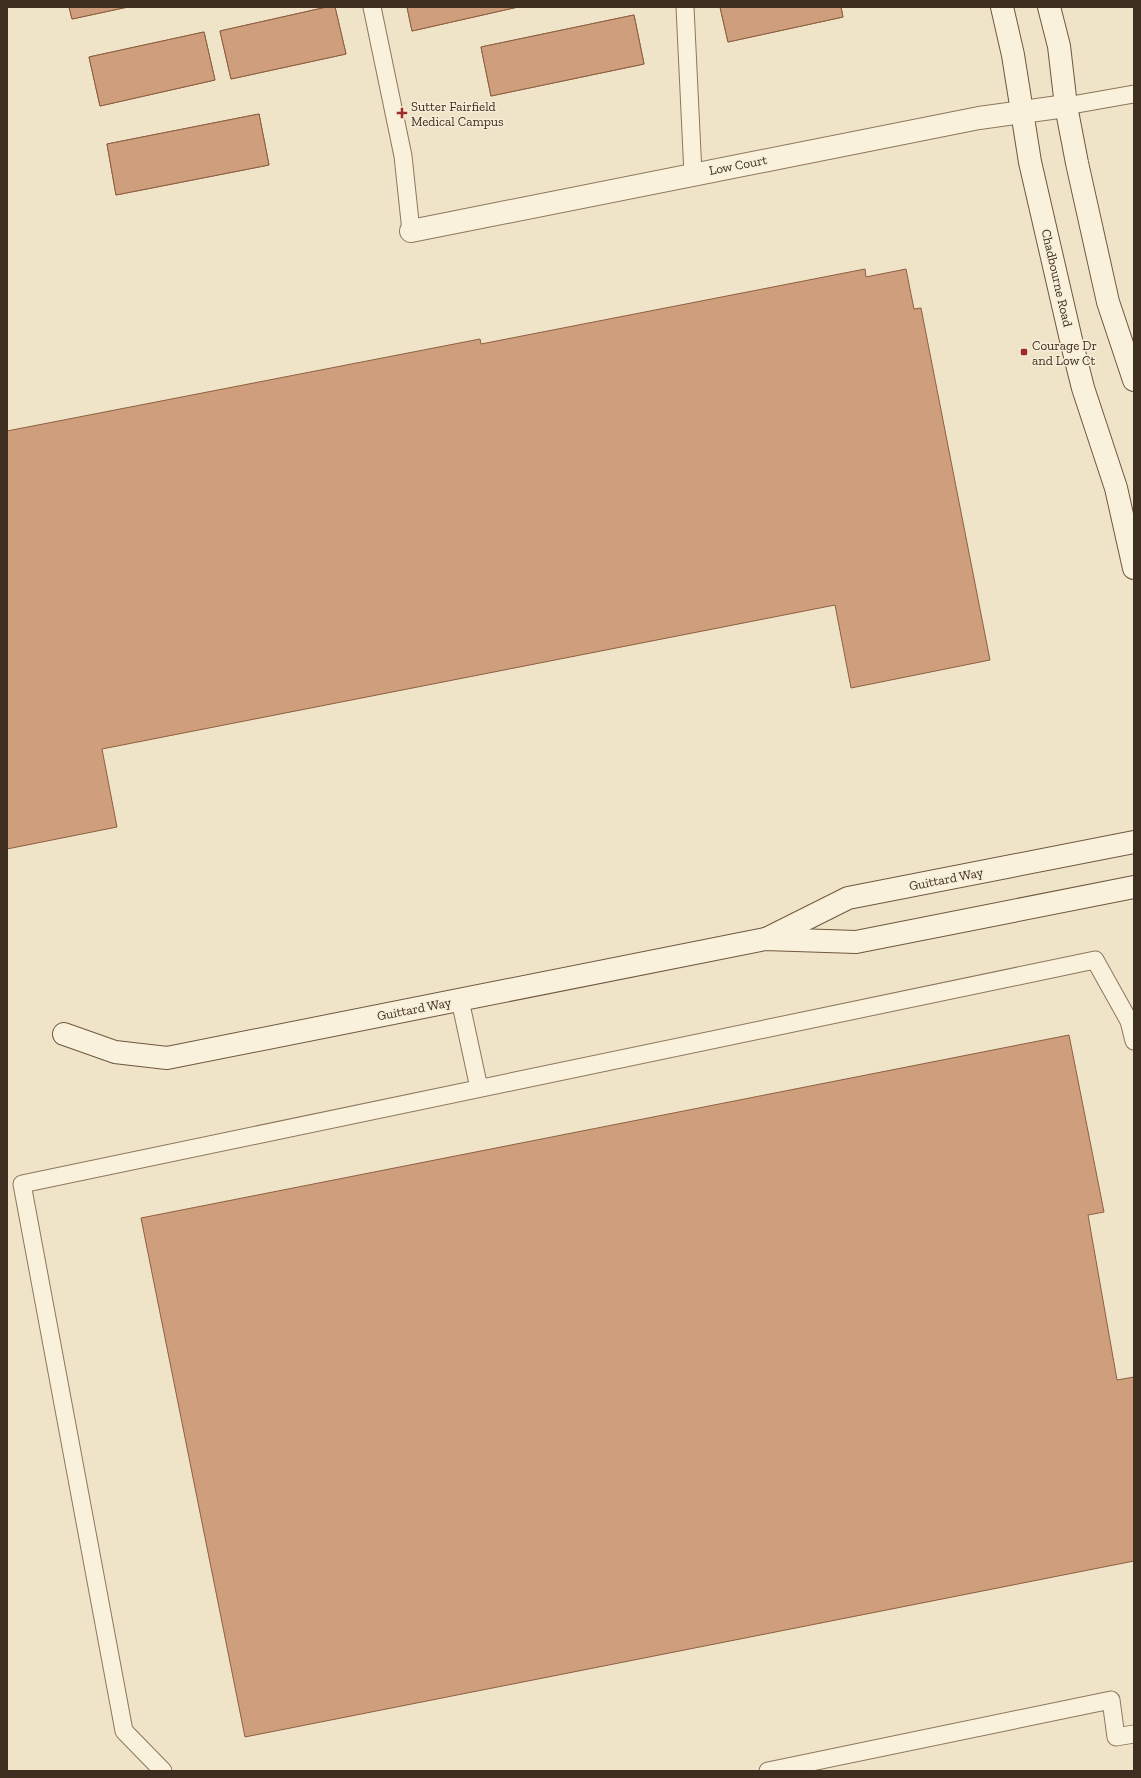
<svg xmlns="http://www.w3.org/2000/svg" width="1141" height="1778" font-family="'Zilla Slab',serif">
	<style>
		.building { fill: #cf9f7d; stroke: #8d5f41 }
		.lines { fill: none; stroke-linecap: round; stroke-linejoin: round }
		.lane-casing { stroke: #8d765c; stroke-width: 19 }
		.street-casing { stroke: #8d765c; stroke-width: 24 }
		.secondary-casing { stroke: #6f573f; stroke-width: 24 }
		.lane { stroke: #faf1dc; stroke-width: 17 }
		.street { stroke: #faf1dc; stroke-width: 22 }
		.secondary { stroke: #faf1dc; stroke-width: 22 }
		.poi-dot { fill: #9e2a2b; stroke: #f7eed8; stroke-width: 1.5 }
		.labels { text-anchor: middle; dominant-baseline: central; stroke-width: 3; stroke-linejoin: round; paint-order: stroke }
		.poi-label { font-size: 13px; fill: #3d2e20; stroke: #f7eed8; text-anchor: start }
		.street-label { font-size: 13px; fill: #3d2e20; stroke: #f7eed8 }
	</style>
	<rect width="100%" height="100%" fill="#f0e4c8"/>
	<g class="building">
		<path d="M 69,7 L 128,7 L 72,19 Z"/>
		<path d="M 69,7 L 128,7 L 72,19 Z"/>
		<path d="M 327,7 L 335,7 L 346,54 L 231,79 L 220,31 Z"/>
		<path d="M 327,7 L 335,7 L 346,54 L 231,79 L 220,31 Z"/>
		<path d="M 407,7 L 518,7 L 412,31 Z"/>
		<path d="M 407,7 L 518,7 L 412,31 Z"/>
		<path d="M 720,7 L 841,7 L 843,17 L 728,42 Z"/>
		<path d="M 720,7 L 841,7 L 843,17 L 728,42 Z"/>
		<path d="M 634,15 L 644,64 L 491,96 L 481,47 Z"/>
		<path d="M 634,15 L 644,64 L 491,96 L 481,47 Z"/>
		<path d="M 204,32 L 215,80 L 100,106 L 89,57 Z"/>
		<path d="M 204,32 L 215,80 L 100,106 L 89,57 Z"/>
		<path d="M 259,114 L 269,165 L 116,195 L 107,144 Z"/>
		<path d="M 259,114 L 269,165 L 116,195 L 107,144 Z"/>
		<path d="M 865,269 L 866,277 L 906,269 L 914,309 L 921,308 L 990,660 L 851,688 L 835,605 L 102,749 L 117,827 L 7,849 L 7,431 L 480,339 L 481,344 Z"/>
		<path d="M 1069,1035 L 1104,1212 L 1088,1215 L 1117,1380 L 1134,1377 L 1134,1561 L 245,1737 L 141,1218 Z"/>
	</g>
	<g class="lines">
		<defs>
			<g id="lane">
				<path d="M 372,7 L 403,156 L 411,231"/>
				<path d="M 685,7 L 693,174"/>
				<path d="M 1066,106 L 1134,94"/>
				<path d="M 460,1000 L 479,1088"/>
				<path d="M 163,1771 L 124,1731 L 22,1184 L 1095,960 L 1129,1021 L 1134,1041"/>
				<path d="M 768,1771 L 1111,1700 L 1116,1737 L 1134,1734"/>
			</g>
			<path id="street" d="M 411,231 L 979,118 L 1066,106"/>
			<g id="secondary">
				<path d="M 1002,7 L 1013,55 L 1030,162 L 1072,344 L 1083,388 L 1116,488 L 1134,568"/>
				<path d="M 1049,7 L 1059,46 L 1066,106 L 1077,163 L 1108,302 L 1134,380"/>
				<path d="M 768,938 L 848,898 L 1134,842"/>
				<path d="M 64,1034 L 115,1052 L 167,1058 L 765,939 L 856,942 L 1134,887"/>
			</g>
		</defs>
		<use href="#lane" class="lane-casing"/>
		<use href="#street" class="street-casing"/>
		<use href="#secondary" class="secondary-casing"/>
		<use href="#lane" class="lane"/>
		<use href="#street" class="street"/>
		<use href="#secondary" class="secondary"/>
	</g>
	<g class="poi-dot">
		<path d="M400 107h4v4h4v4h-4v4h-4v-4h-4v-4h4z"/>
		<rect x="1020" y="348" width="8" height="8" rx="2"/>
	</g>
	<g class="labels">
		<g class="poi-label">
			<text x="411" y="106">Sutter Fairfield<tspan x="411" dy="15">Medical Campus</tspan></text>
			<text x="1032" y="345">Courage Dr<tspan x="1032" dy="15">and Low Ct</tspan></text>
		</g>
		<g class="street-label">
			<text transform="translate(738 165) rotate(-11)">Low Court</text>
			<text transform="translate(1057 278) rotate(77)">Chadbourne Road</text>
			<text transform="translate(946 879) rotate(-11)">Guittard Way</text>
			<text transform="translate(414 1009) rotate(-11)">Guittard Way</text>
		</g>
	</g>
	<rect width="1141" height="1778" fill="none" stroke="#3d2e20" stroke-width="16"/>
</svg>
